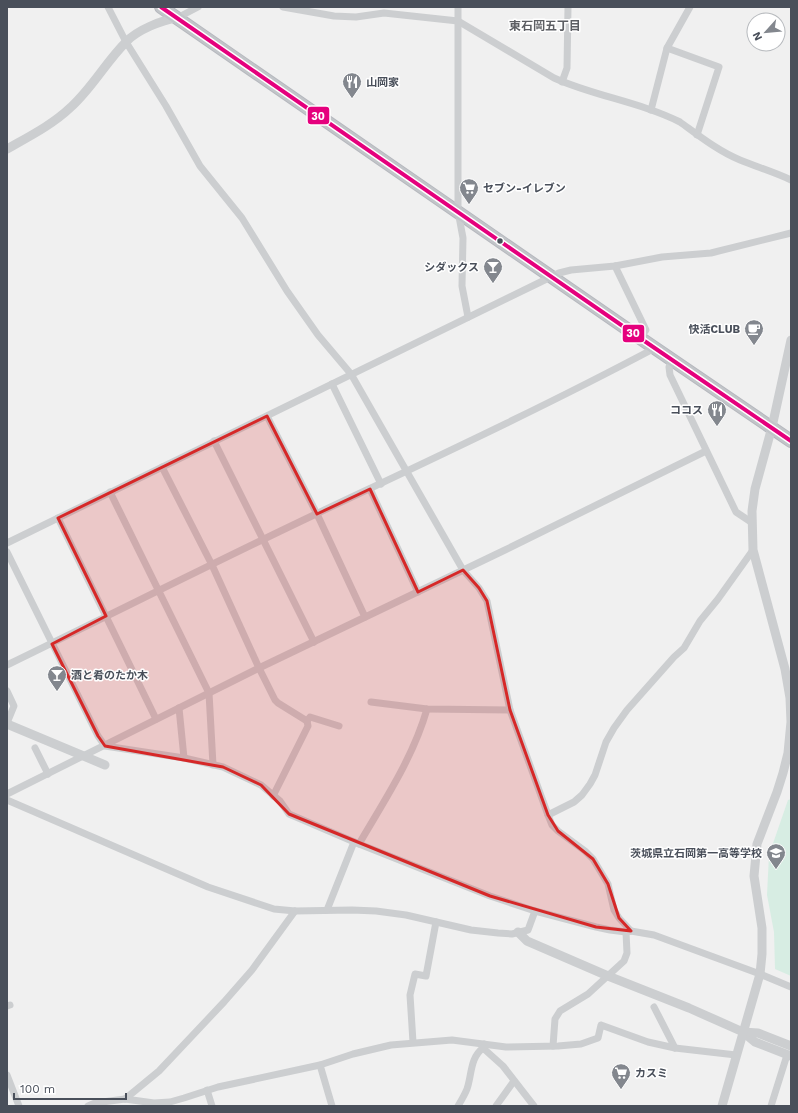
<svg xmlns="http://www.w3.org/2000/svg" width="798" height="1113" font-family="'Work Sans','Noto Sans JP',sans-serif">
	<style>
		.park { fill: #d7ede3 }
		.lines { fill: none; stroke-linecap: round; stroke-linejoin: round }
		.trunk-casing { stroke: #b6b8be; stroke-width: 14 }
		.minor { stroke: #ccced0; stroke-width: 7 }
		.tertiary { stroke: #ccced0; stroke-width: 9 }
		.trunk { stroke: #c2c5c9; stroke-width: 12 }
		.bus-1-casing { stroke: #fff; stroke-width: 7 }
		.bus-1 { stroke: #e5007d; stroke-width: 4 }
		.marked { fill: #d62828; fill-opacity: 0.2; stroke: #d62828; stroke-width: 3; stroke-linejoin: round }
		.bus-dot { fill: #494f5a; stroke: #fff; stroke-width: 1.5 }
		.labels { text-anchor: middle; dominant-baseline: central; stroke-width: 3; stroke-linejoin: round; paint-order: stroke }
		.poi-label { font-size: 11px; font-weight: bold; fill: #494f5a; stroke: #fff; text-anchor: start }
		.neighbourhood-label { font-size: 12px; font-weight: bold; fill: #5c5e63; stroke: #fff }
		.line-badge { stroke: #fff; stroke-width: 1.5 }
		.badge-label { font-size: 11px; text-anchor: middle; font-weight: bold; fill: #fff }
	</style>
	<rect width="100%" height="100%" fill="#f0f0f0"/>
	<path class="park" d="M 791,799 L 791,976 L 775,969 L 774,932 L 767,895 L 769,855 L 788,800 Z"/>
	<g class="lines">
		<defs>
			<path id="trunk" d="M 161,7 L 640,338 L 791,441"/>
		</defs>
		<use href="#trunk" class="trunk-casing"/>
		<g class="minor">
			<path d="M 108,7 L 126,42 L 166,106 L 200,166 L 242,218 L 287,291 L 318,335 L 351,374 L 463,570 L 479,588 L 487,601 L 510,710 L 548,815 L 552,825 L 558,831 L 585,851 L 593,859 L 608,884 L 614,910 L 619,918 L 631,931"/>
			<path d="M 283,7 L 334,16 L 356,17 L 384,13 L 458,21 L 554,78 C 594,96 640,102 680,122 C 698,135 718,151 740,160 C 757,167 774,172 791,180"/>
			<path d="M 458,7 L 458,211 L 463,238 L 462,286 L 468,317"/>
			<path d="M 177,18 L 198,7"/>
			<path d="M 667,48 L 719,67 L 697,135"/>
			<path d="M 562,82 L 567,68 L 568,7"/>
			<path d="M 651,110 L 667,48 L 690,7"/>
			<path d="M 615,266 L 646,330 L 640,338"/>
			<path d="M 672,360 L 669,367 L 670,375 L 736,512 L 751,522"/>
			<path d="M 332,384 L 381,484"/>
			<path d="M 267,416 L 317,514 L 365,617"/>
			<path d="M 214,441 L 314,642"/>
			<path d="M 162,467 L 212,565 L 259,668 L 275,700 L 278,703 L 307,721 L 308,726 L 273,796"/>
			<path d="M 370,489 L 418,592"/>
			<path d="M 110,492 L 209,693 L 213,765"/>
			<path d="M 58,518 L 156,719"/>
			<path d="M 7,543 L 559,273 L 571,270 L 615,266 L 662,257 L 711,253 L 791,233"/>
			<path d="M 7,552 L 98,736 L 105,746 L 184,758 L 223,767 L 261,785 L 280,801 L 289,814 L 359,844 L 490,896 L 535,911 L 596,927 L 610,930 L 626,932 L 631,931 L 654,935 L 760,974 L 791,987"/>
			<path d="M 7,665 C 110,615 213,563 316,514 C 430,460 544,407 655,348"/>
			<path d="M 7,691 L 14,706 L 7,723"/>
			<path d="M 371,702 L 427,709 L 510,710"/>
			<path d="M 179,708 L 184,758"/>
			<path d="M 307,721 L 310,717 L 339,726"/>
			<path d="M 35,748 L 48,774"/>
			<path d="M 7,794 L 259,668 L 505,550 L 706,451"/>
			<path d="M 7,800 L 208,887 L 274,909 L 295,911 L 352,910 L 376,911 L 406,915 L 471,930 L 498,933 L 512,934 L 528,930 L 535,911"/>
			<path d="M 548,815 L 574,802 L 582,795 L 590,784 L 595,775 L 606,742 L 614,728 L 627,710 L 674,657 L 684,648 L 700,621 L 718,599 L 753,550"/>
			<path d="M 359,844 C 384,801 413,758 427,709"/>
			<path d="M 327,910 L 354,842"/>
			<path d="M 7,1006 L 10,1005"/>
			<path d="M 654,1007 L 675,1048"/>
			<path d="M 413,1042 L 410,995 L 415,974 L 426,976 L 436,922"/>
			<path d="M 484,1044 L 483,1048 L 503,1066 L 534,1106"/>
			<path d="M 553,1046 L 555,1019 L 560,1011 L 588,994 L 624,961 L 627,953 L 626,932"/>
			<path d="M 320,1065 L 332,1106"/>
			<path d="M 7,1075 L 19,1106"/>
			<path d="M 207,1090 L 212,1106"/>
			<path d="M 125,1099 L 159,1071 L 224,1002 L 252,970 L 295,911"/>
			<path d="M 88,1106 L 95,1103 L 125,1099 L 154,1103 L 170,1102 L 184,1098 L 218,1087 L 320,1065 L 353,1054 L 391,1045 L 452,1040 L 506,1047 L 558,1046 L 581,1044 L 598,1038 L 601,1025 L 648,1042 L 675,1048 L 736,1055"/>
			<path d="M 458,1106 C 461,1101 465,1094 467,1089 C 472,1074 470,1058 483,1048"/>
			<path d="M 496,1106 L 514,1081"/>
			<path d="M 771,1106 L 787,1055"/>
		</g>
		<g class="tertiary">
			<path d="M 7,149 C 30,136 52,125 71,107 C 92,88 106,62 126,42 C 137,30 162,20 177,18"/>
			<path d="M 7,724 L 105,765"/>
			<path d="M 518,932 L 527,941 L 608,976 L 689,1008 L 743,1032 L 755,1042 L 791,1056"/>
			<path d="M 743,1032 L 758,1033 L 791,1046"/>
			<path d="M 722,1106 L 760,974 L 762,954 L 762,928 L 754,876 L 757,844 L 777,792 L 783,773 L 788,753 L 791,722 L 790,698 L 785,669 L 753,550 L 752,511 L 755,489 L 772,427 L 791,340"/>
		</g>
		<use href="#trunk" class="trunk"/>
		<defs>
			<path id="bus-1" d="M 161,7 L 640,338 L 791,441"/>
		</defs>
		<use href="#bus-1" class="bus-1-casing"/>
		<use href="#bus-1" class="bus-1"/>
	</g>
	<path class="marked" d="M 267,416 L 317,514 L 370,489 L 418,592 L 463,570 L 479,588 L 487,601 L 510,710 L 548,815 L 558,831 L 593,859 L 608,884 L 619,918 L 631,931 L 596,927 L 490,896 L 289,814 L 261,785 L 223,767 L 105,746 L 98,736 L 52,644 L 106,616 L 58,518 Z"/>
	<defs>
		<symbol id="restaurant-pin" viewBox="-11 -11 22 30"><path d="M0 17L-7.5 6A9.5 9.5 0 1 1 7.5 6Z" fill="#83878e" stroke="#fff"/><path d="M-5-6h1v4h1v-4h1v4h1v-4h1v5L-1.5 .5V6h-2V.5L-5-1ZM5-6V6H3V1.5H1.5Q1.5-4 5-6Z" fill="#fff"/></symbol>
		<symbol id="supermarket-pin" viewBox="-11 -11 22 30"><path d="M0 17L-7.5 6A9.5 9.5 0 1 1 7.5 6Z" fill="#83878e" stroke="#fff"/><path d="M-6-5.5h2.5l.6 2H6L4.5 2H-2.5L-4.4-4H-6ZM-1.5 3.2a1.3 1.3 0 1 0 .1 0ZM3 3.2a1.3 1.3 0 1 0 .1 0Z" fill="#fff"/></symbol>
		<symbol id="bar-pin" viewBox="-11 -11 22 30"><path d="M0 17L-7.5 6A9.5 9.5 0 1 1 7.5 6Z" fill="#83878e" stroke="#fff"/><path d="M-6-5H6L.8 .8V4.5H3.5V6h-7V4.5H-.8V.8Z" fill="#fff"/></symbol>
		<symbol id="cafe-pin" viewBox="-11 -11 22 30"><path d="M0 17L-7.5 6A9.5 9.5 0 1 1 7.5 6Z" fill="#83878e" stroke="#fff"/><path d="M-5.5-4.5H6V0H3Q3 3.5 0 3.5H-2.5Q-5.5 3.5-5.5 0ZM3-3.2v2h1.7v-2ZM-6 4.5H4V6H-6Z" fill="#fff"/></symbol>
		<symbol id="school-pin" viewBox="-11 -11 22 30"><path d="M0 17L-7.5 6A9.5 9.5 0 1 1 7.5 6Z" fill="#83878e" stroke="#fff"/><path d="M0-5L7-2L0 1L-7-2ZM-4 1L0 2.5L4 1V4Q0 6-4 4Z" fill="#fff"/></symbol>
	</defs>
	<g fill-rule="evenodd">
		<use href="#restaurant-pin" x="341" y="71" width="22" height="30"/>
		<use href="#supermarket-pin" x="458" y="177" width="22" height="30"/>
		<use href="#bar-pin" x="482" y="256" width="22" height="30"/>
		<use href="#cafe-pin" x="743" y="318" width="22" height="30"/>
		<use href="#restaurant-pin" x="706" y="399" width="22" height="30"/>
		<use href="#bar-pin" x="46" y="664" width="22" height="30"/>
		<use href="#school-pin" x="765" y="842" width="22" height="30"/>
		<use href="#supermarket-pin" x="610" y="1062" width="22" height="30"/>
	</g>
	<circle class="bus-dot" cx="500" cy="241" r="3.5"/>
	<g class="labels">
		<g class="poi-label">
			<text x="366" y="82">山岡家</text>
			<text x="483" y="188">セブン-イレブン</text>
			<text x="479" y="267" text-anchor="end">シダックス</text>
			<text x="740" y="329" text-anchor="end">快活CLUB</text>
			<text x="703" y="410" text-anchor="end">ココス</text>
			<text x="71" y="675">酒と肴のたか木</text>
			<text x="762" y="853" text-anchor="end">茨城県立石岡第一高等学校</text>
			<text x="635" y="1073">カスミ</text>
		</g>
		<g class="neighbourhood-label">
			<text x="545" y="26">東石岡五丁目</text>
		</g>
	</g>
	<g class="line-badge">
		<rect x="307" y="106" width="23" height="19" rx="4" fill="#e5007d"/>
		<rect x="622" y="324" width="23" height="19" rx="4" fill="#e5007d"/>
	</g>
	<g class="badge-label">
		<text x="318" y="120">30</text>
		<text x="633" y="337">30</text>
	</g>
	<rect width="798" height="1113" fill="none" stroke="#494f5a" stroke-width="16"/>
	<g transform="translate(766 32) rotate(243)"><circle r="19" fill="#ffffff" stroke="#b6b9bd"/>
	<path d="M0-3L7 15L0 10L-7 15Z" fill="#83878e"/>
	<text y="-6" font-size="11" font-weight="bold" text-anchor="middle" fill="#494f5a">N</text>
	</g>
	<path d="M14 1093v6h112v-6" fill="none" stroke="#494f5a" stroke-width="2"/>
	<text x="20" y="1093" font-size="12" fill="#494f5a" stroke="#ffffff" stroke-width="3" paint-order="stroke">100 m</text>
</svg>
